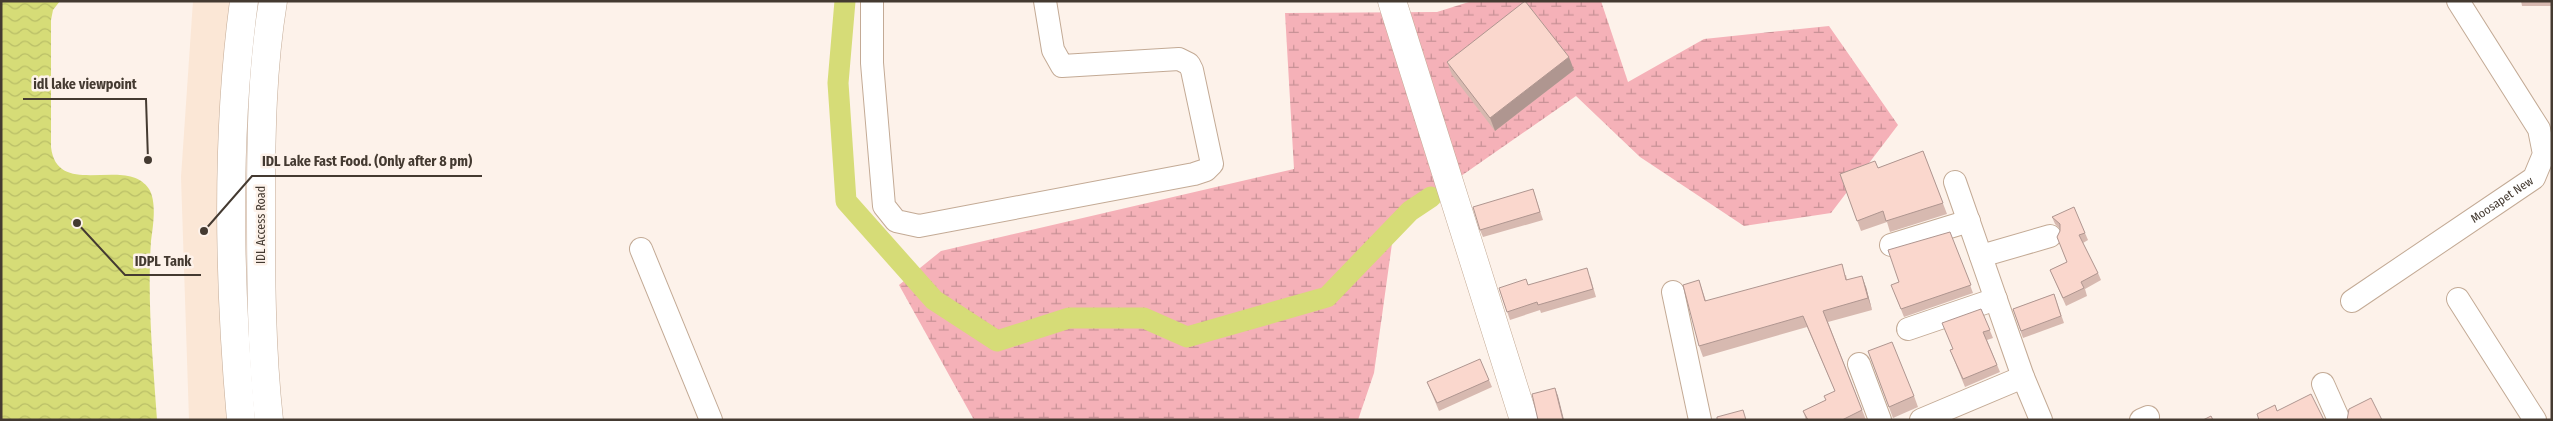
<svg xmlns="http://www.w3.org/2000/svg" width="2553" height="421" font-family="'Fira Sans Condensed',sans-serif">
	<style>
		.built { fill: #fbe7d6 }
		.wetland { fill: url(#wetland-marsh) }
		.water { fill: url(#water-waves) }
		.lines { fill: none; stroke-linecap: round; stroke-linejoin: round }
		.canal { stroke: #d6dc77; stroke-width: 21 }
		.street-casing { stroke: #c3aa95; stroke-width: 24 }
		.secondary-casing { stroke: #c3aa95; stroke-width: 29 }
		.street { stroke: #fff; stroke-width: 22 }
		.secondary { stroke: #fff; stroke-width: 28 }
		.wall { fill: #d7b9b0 }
		.shaded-wall { fill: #af9690 }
		.building { fill: #fad7cd; stroke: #af9690 }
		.labels { text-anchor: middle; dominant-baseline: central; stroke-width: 5; stroke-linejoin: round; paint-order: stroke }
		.street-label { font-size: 12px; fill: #443a31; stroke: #fdf2ea }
		.leader { fill: none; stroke: #443a31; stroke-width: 2 }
		.callout-dot { fill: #443a31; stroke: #fdf2ea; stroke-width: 2 }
		.callout-label { font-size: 14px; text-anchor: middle; font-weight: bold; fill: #443a31; stroke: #fdf2ea; stroke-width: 5; stroke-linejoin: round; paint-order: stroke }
	</style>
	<defs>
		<pattern id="wetland-marsh" width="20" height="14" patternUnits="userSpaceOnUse" patternTransform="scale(1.25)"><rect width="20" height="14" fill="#f5b1b8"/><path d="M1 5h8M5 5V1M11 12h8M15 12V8" fill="none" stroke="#c89196"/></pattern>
		<pattern id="water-waves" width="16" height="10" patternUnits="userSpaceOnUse" patternTransform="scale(1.25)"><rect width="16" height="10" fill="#d6dc77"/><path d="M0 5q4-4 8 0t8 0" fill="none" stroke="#b9be67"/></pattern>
	</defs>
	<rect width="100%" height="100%" fill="#fdf2ea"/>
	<path class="built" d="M 193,1 L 235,1 L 233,420 L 189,420 L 181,177 Z"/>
	<path class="wetland" d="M 1472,1 L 1601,1 L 1628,82 L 1704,39 L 1829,26 L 1898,125 L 1831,213 L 1744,226 L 1640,157 L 1576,96 L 1395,222 L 1374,373 L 1358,420 L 974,420 L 899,285 L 941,251 L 1294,169 L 1285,13 L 1437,12 Z"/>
	<path class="water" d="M 1,1 L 60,1 L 53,10 L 51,20 L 51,147 C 57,200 127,155 149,189 C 157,202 153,226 151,241 C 147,300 153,361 157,420 L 1,420 Z"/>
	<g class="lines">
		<path class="canal" d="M 845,1 L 838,83 L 846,201 L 934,300 L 997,341 L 1069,318 L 1144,318 L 1187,337 L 1327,297 L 1410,211 L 1431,197"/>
		<defs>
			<g id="street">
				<path d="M 872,1 L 872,63 L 884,206 L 896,221 L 919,226 L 1194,174 L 1206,170 L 1212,164 L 1192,70 L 1189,64 L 1179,59 L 1062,66 L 1053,50 L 1045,1"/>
				<path d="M 1955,182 L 2023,377 L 2041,420"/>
				<path d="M 1891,245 L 1969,221"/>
				<path d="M 641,249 L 711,420"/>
				<path d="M 1981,256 L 2050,236"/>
				<path d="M 1673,292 L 1700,420"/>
				<path d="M 2458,299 L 2535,420"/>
				<path id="s1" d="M 2352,301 L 2534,178 L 2544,154 L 2539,129 L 2458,1"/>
				<path d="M 1908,329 L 1996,299"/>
				<path d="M 1859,364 L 1880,420"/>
				<path d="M 2323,384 L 2339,420"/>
				<path d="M 1921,420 L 2023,377"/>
				<path d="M 2141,420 L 2148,417"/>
			</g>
			<g id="secondary">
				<path d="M 1392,1 L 1524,420"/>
				<path d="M 241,420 C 229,285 226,135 244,1"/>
				<path d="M 269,420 C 261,348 261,275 261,203 C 261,135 262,68 273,1"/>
			</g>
		</defs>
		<use href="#street" class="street-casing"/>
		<use href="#secondary" class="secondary-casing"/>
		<use href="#street" class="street"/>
		<use href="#secondary" class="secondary"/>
	</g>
	<g class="wall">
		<path d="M 2521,1 L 2552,1 L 2552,6 L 2522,6 Z"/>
		<path d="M 1447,62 L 1574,70 L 1495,131 L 1452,75 Z"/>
		<path d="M 1923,151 L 1947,214 L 1890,232 L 1887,222 L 1861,231 L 1840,174 L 1878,168 Z"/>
		<path d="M 1533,189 L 1543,220 L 1483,237 L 1480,230 Z"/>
		<path d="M 2052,217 L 2085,233 L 2088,240 L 2083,243 L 2098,273 L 2101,280 L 2085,289 L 2087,296 L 2066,306 L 2050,270 L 2067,262 L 2057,237 L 2060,231 L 2060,229 L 2055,224 Z"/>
		<path d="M 1950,232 L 1973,293 L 1904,317 L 1894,292 L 1899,282 Z"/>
		<path d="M 1846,275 L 1847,280 L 1866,287 L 1872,310 L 1828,322 L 1866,420 L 1806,420 L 1803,411 L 1826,400 L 1835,391 L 1807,327 L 1703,357 L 1699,346 L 1699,280 L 1706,301 Z"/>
		<path d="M 1590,276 L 1596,297 L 1541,313 L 1540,310 L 1510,320 L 1499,288 L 1528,285 Z"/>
		<path d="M 2054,294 L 2064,323 L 2023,338 L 2013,309 Z"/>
		<path d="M 1981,309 L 1993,338 L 1987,340 L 2000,372 L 1965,387 L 1950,350 L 1953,349 Z"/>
		<path d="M 1868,351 L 1914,396 L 1918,407 L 1893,418 Z"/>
		<path d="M 1489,380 L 1492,387 L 1439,411 L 1427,382 Z"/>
	</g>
	<g class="shaded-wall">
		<path d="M 1569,57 L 1574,70 L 1495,131 L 1490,118 Z"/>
		<path d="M 1862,276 L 1866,287 L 1872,310 L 1868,298 Z"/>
		<path d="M 1555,388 L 1558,396 L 1564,420 L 1563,420 Z"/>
	</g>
	<g class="building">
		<path d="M 1525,1 L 1569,57 L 1490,118 L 1447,62 Z"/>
		<path d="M 1923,151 L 1943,203 L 1886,221 L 1883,211 L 1857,221 L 1840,174 L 1875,161 L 1878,168 Z"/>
		<path d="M 1533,189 L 1540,212 L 1480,230 L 1473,207 Z"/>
		<path d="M 2074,207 L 2085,233 L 2079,235 L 2098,273 L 2081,282 L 2084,288 L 2063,298 L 2050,270 L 2067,262 L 2057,237 L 2060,231 L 2060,224 L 2052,217 Z"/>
		<path d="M 1950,232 L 1971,285 L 1901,309 L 1891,285 L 1899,282 L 1888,250 Z"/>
		<path d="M 1842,264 L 1846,280 L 1862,276 L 1868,298 L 1823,311 L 1862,410 L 1842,420 L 1808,420 L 1803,411 L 1826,400 L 1824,396 L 1835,391 L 1803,316 L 1699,346 L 1683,285 L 1699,280 L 1705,301 Z"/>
		<path d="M 1587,268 L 1593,289 L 1538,305 L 1537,302 L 1507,312 L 1499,288 L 1526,279 L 1528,285 Z"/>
		<path d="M 2054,294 L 2061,316 L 2021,331 L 2013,309 Z"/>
		<path d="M 1981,309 L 1990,330 L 1983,332 L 1997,365 L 1963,379 L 1950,350 L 1953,349 L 1942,323 Z"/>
		<path d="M 1892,342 L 1914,396 L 1889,407 L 1868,351 Z"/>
		<path d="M 1480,359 L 1489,380 L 1437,403 L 1427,382 Z"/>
		<path d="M 1555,388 L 1563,420 L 1538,420 L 1532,394 Z"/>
		<path d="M 2311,394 L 2324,420 L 2259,420 L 2257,414 L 2275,405 L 2277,411 Z"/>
		<path d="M 2371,398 L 2382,420 L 2347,420 L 2349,409 Z"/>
		<path d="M 1743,410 L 1746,420 L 1717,420 L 1717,417 Z"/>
		<path d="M 2211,416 L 2213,420 L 2203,420 Z"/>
	</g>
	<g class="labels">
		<g class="street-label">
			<text stroke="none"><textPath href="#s1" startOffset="181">Moosapet New</textPath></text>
			<text transform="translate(261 225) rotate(-90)">IDL Access Road</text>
		</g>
	</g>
	<path class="leader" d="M148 160L146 99H23M204 231L252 176H482M77 223L125 275H201"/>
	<g class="callout-dot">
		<circle cx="148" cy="160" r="5"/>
		<circle cx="204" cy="231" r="5"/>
		<circle cx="77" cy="223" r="5"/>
	</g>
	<g class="callout-label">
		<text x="85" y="89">idl lake viewpoint</text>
		<text x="367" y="166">IDL Lake Fast Food. (Only after 8 pm)</text>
		<text x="163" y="266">IDPL Tank</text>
	</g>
	<rect width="2553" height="421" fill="none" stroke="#443a31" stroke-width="5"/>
</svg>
